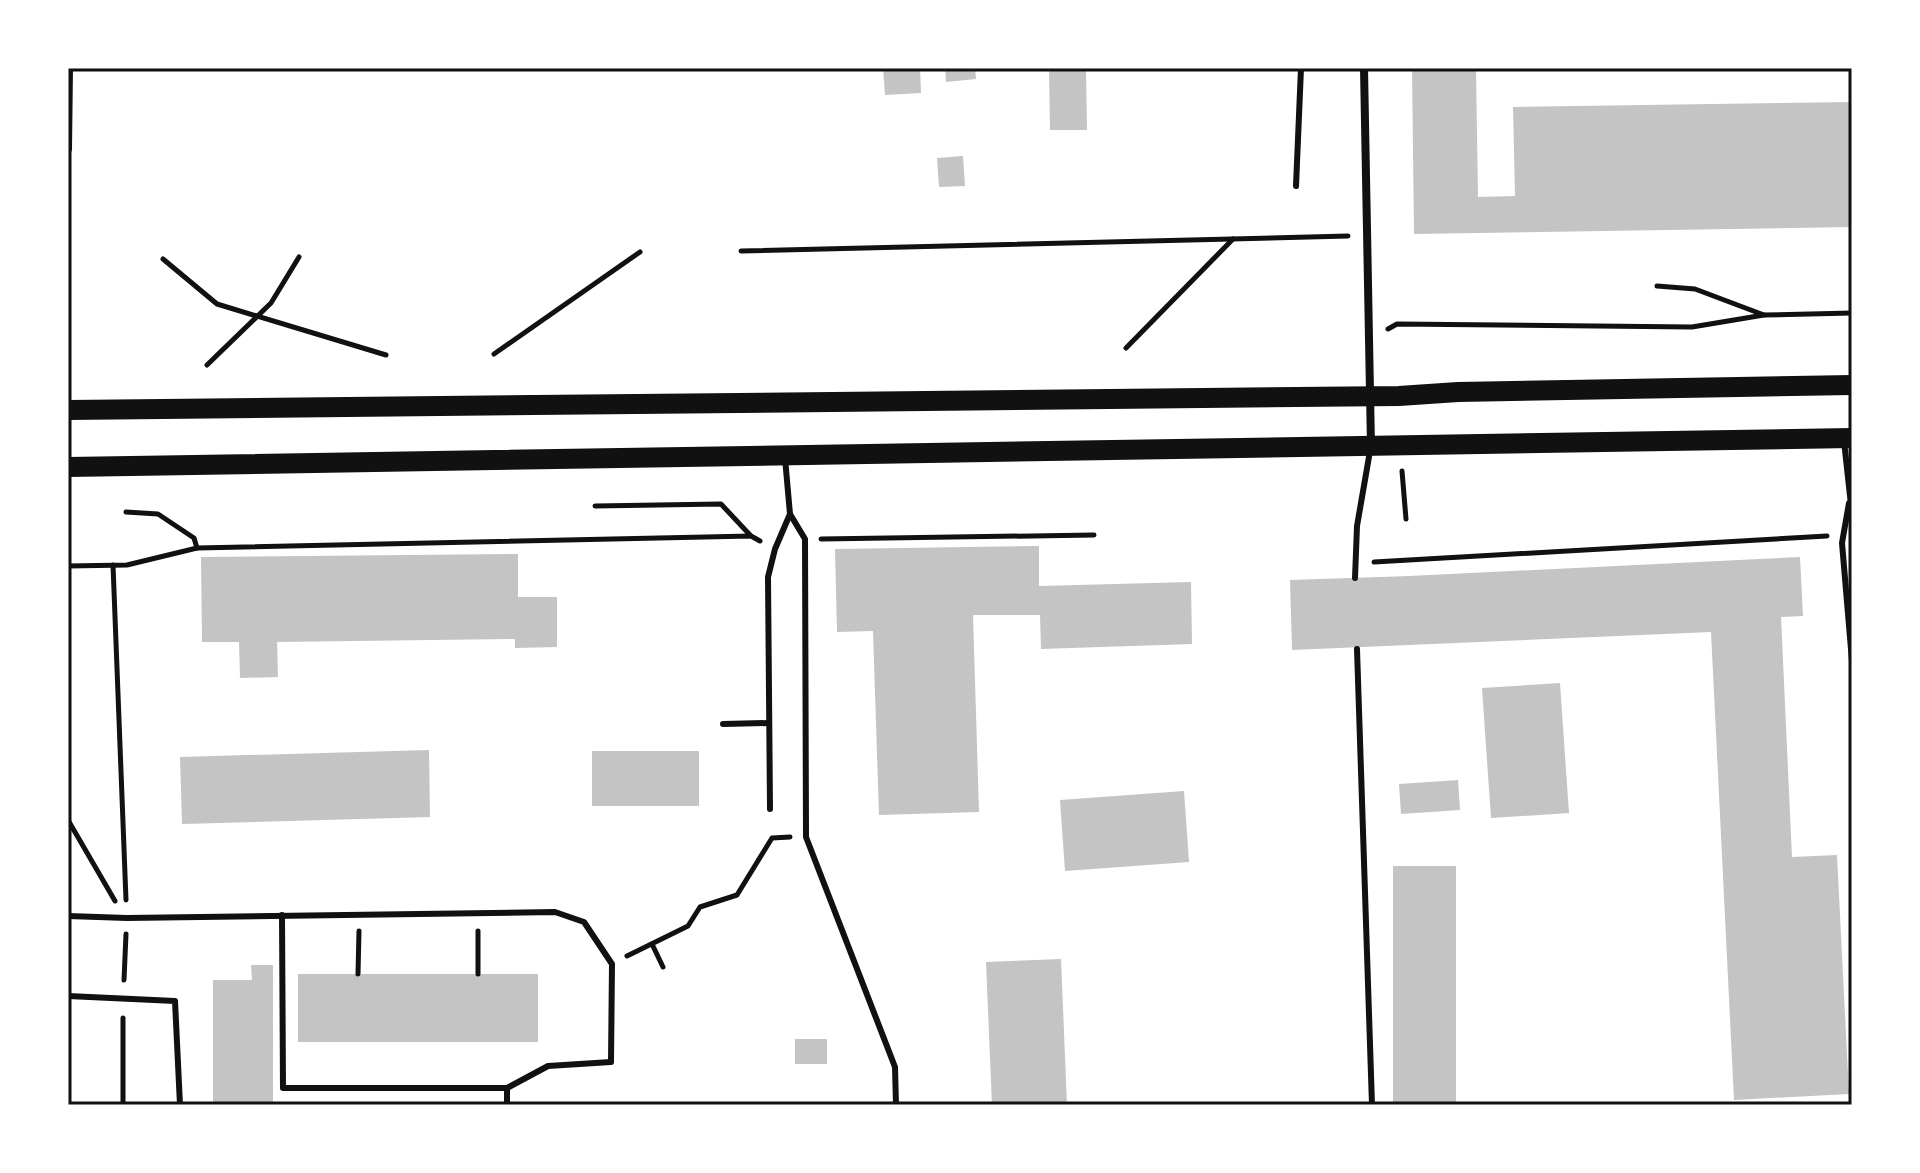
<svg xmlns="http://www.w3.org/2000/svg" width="1920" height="1173" font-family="Manrope,sans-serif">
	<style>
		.building { fill: #c4c4c4 }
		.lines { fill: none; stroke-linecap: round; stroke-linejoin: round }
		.path { stroke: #111; stroke-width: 5 }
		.service { stroke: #111; stroke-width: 6 }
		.minor { stroke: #111; stroke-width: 8 }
		.primary { stroke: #111; stroke-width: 20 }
		.neatline { fill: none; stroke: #111; stroke-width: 3 }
	</style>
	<rect width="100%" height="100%" fill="#fff"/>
	<g class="building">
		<path d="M 883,68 L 920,68 L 921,93 L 885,95 Z"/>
		<path d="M 945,68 L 975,68 L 976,79 L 946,82 Z"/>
		<path d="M 1049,68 L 1086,68 L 1087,130 L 1050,130 Z"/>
		<path d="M 1412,68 L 1476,68 L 1478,197 L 1515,196 L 1513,107 L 1852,102 L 1852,227 L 1414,234 Z"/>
		<path d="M 963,156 L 965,186 L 939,187 L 937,158 Z"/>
		<path d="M 1039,546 L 1039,586 L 1191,582 L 1192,644 L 1041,649 L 1040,615 L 973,615 L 979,812 L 879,815 L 873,631 L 837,632 L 835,549 Z"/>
		<path d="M 518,554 L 518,597 L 557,597 L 557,647 L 515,648 L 515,639 L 277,642 L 278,677 L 240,678 L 239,642 L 202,642 L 201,557 Z"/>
		<path d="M 1800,557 L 1803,616 L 1781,617 L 1792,857 L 1837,855 L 1849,1094 L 1734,1100 L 1711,632 L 1292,650 L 1290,580 L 1409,576 Z"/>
		<path d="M 1560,683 L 1569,813 L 1491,818 L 1482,688 Z"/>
		<path d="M 429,750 L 430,817 L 182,824 L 180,757 Z"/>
		<rect x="592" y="751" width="107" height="55"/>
		<path d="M 1458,780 L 1460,810 L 1401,814 L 1399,784 Z"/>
		<path d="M 1184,791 L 1189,862 L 1065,871 L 1060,800 Z"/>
		<rect x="1393" y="866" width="63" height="239"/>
		<path d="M 1061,959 L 1067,1105 L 992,1105 L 986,962 Z"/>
		<path d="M 251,965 L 273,965 L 273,1105 L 213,1105 L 213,980 L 252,980 Z"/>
		<rect x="298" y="974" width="240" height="68"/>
		<rect x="795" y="1039" width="32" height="25"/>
	</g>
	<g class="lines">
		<g class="path">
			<path d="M 741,251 L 1348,236"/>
			<path d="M 163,259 L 217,304 L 386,355"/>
			<path d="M 1657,286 L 1695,289 L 1764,315 L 1852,313"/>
			<path d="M 1388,329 L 1397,324 L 1692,327 L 1764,315"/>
			<path d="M 1126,348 L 1233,239"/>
			<path d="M 494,354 L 640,252"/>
			<path d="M 207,365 L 271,303 L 299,257"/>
			<path d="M 1402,471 L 1406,519"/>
			<path d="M 595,506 L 721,504 L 750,535"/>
			<path d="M 126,512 L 158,514 L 194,538 L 197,548"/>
			<path d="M 821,539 L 1094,535"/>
			<path d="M 1374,562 L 1827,536"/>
			<path d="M 113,565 L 126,900"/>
			<path d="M 68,566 L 127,565 L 197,548 L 751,536 L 760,541"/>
			<path d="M 68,820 L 115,901"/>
			<path d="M 478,931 L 478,974"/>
			<path d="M 652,944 L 663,967"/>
			<path d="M 627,956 L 688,926 L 700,907 L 737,895 L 772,838 L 790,837"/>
			<path d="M 358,974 L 359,931"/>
			<path d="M 124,980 L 126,934"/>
			<path d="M 123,1105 L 123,1018"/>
		</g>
		<g class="service">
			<path d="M 1296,186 L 1301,68"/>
			<path d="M 1844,441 L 1851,505"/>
			<path d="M 785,458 L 790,514 L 805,539 L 806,837 L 895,1067 L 896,1105"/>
			<path d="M 1849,503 L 1842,543 L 1852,661"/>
			<path d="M 1355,578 L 1357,526 L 1370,451"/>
			<path d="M 1357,649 L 1372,1105"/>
			<path d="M 723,724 L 769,723"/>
			<path d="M 770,809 L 768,577 L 775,549 L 790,514"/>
			<path d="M 282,915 L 283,1088 L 507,1088"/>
			<path d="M 68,916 L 127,918 L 555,912 L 584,922 L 612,964 L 611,1062 L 548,1066 L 507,1088 L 507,1105"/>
			<path d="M 68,996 L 175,1001 L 180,1105"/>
		</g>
		<g class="minor">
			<path d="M 1364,68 L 1371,446"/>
			<path d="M 68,149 L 69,68"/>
		</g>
		<g class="primary">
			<path d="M 68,410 L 1399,396 L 1458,392 L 1852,385"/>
			<path d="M 68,467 L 1852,438"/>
		</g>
	</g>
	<rect width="1920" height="1173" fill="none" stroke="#ffffff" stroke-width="140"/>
	<rect x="70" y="70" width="1780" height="1033" class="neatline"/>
</svg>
